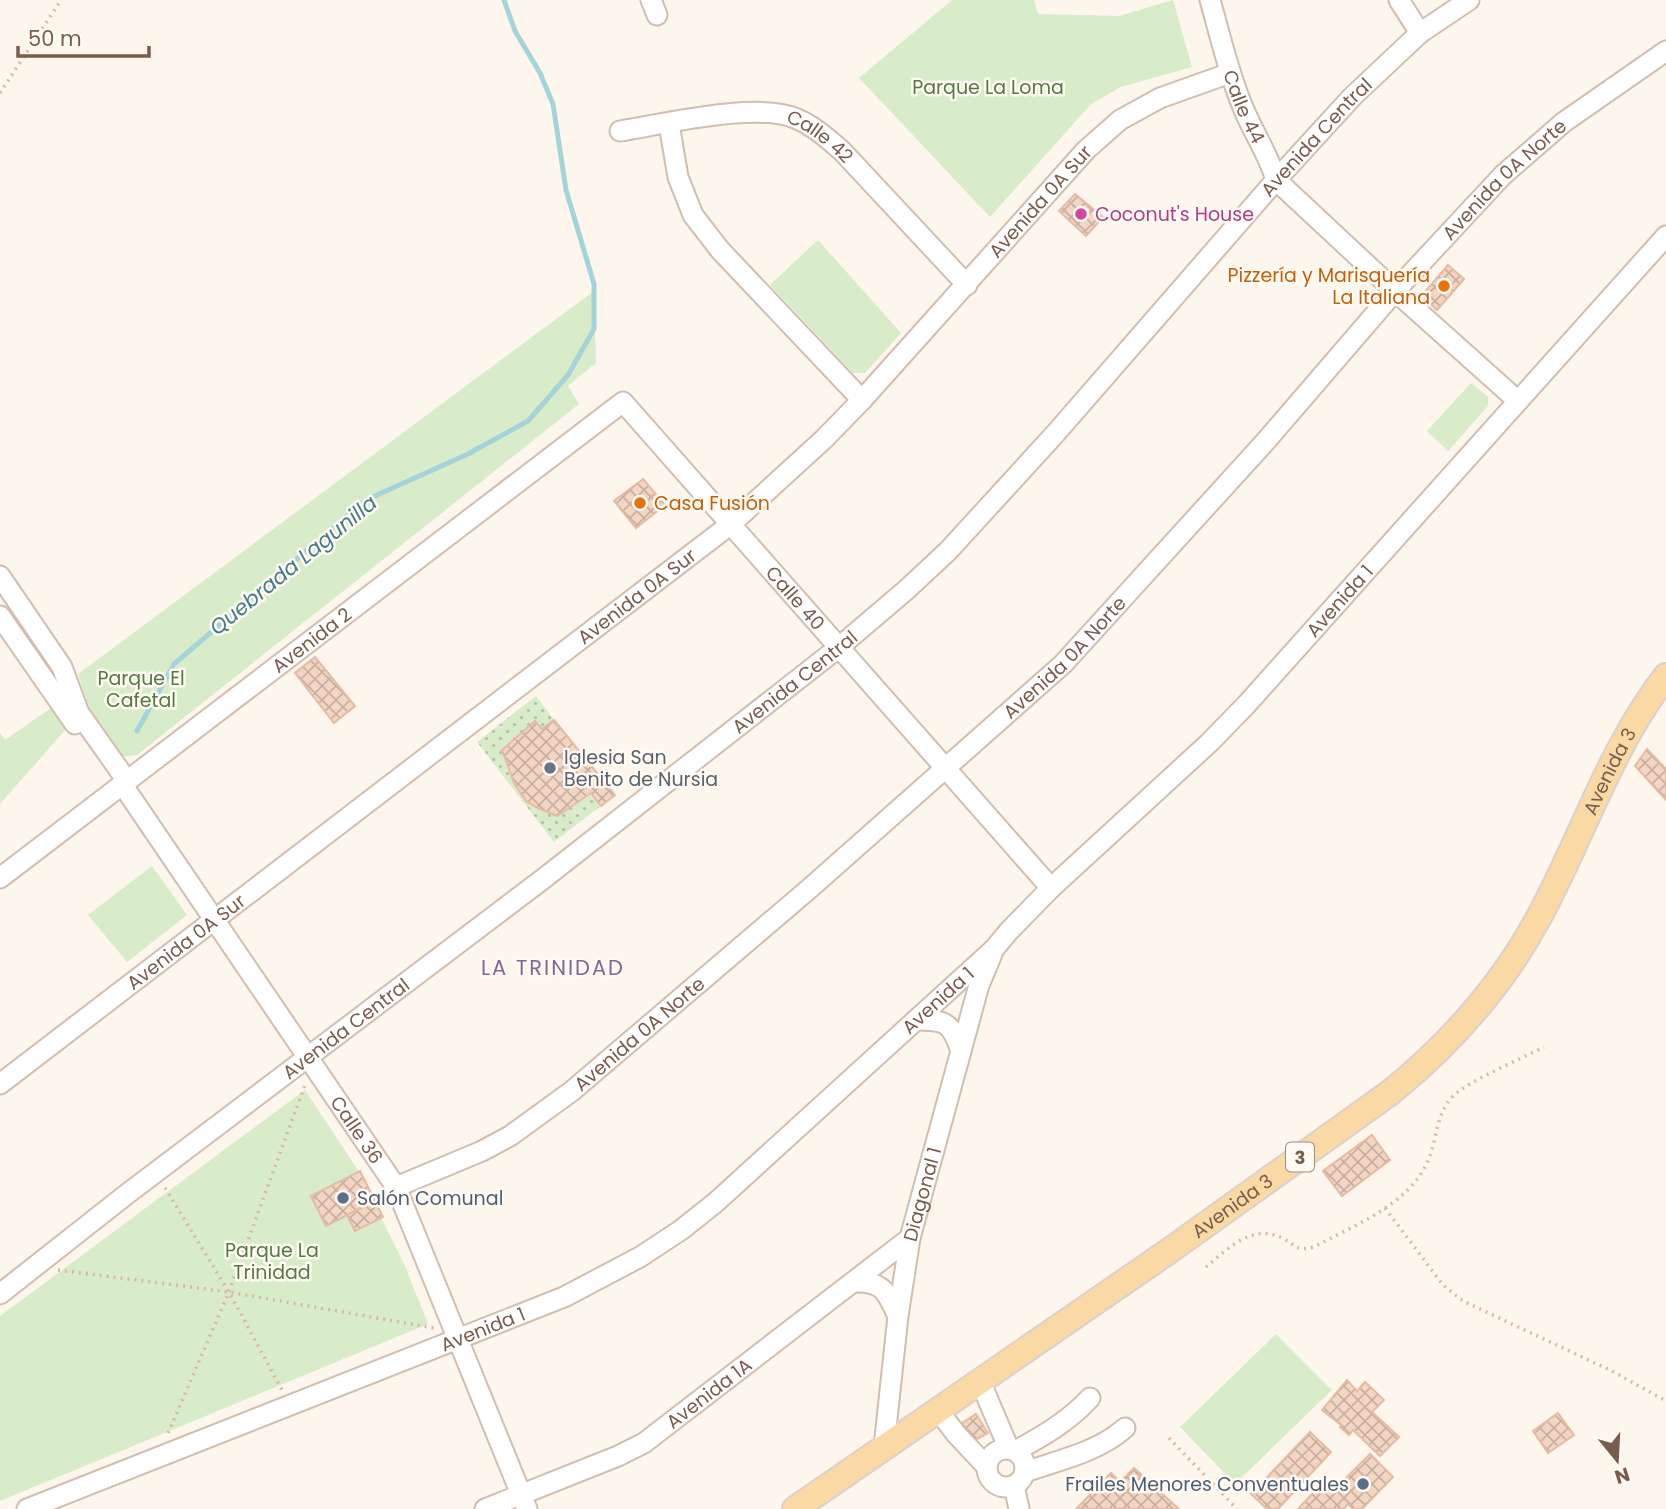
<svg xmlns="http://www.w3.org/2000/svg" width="1666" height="1509" font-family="Poppins,sans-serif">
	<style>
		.green { fill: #d8ecc9 }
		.garden { fill: url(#garden-dots) }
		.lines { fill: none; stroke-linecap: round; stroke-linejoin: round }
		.stream { stroke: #a5d3da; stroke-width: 5 }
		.building { fill: url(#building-cross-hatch); stroke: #e6bba3; stroke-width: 2 }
		.minor-casing { stroke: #d1beb0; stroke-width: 23 }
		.major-casing { stroke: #dad1cd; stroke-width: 28 }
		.path { stroke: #d9b8a5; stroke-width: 3.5; stroke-dasharray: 2 5; stroke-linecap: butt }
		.minor { stroke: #fff; stroke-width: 19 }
		.major { stroke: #fbd9a5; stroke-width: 24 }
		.hotel-dot { fill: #d1479c; stroke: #fffaf3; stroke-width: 2.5 }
		.food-dot { fill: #e8710a; stroke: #fffaf3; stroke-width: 2.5 }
		.worship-dot { fill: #6b7280; stroke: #fffaf3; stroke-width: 2.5 }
		.service-dot { fill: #5c6f8a; stroke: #fffaf3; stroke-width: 2.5 }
		.labels { text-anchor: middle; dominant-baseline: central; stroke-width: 5; stroke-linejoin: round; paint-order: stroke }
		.shield { fill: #fffaf3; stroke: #a28b7f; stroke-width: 2 }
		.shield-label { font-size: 18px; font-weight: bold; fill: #7a5c4d }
		.park-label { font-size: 19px; fill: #537a41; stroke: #fffaf3 }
		.street-label { font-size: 19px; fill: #7a5c4d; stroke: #fffaf3 }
		.hotel-label { font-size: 19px; fill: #b23c85; stroke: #fffaf3; text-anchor: start }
		.food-label { font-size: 19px; fill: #c56008; stroke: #fffaf3; text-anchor: end }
		.worship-label { font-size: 19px; fill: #5b616d; stroke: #fffaf3; text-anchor: start }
		.service-label { font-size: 19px; fill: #4e5e75; stroke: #fffaf3; text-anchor: start }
		.water-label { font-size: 21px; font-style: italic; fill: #437c86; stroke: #fffaf3 }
		.neighbourhood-label { font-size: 21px; letter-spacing: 2px; fill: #846695; stroke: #fffaf3 }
	</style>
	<defs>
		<pattern id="garden-dots" width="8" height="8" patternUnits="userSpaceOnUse" patternTransform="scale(1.75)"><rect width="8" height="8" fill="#d8ecc9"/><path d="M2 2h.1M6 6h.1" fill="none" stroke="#b4c2a5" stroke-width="1.8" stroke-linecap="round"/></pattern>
		<pattern id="building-cross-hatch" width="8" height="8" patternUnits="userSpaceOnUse" patternTransform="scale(1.75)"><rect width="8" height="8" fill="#f3d5c3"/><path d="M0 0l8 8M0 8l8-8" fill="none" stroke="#cab0a1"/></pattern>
	</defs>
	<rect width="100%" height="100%" fill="#fdf6ec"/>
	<g class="green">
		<path d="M 952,0 L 1034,0 L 1038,14 L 1119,16 L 1173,0 L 1192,67 L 1121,87 L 1091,104 L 990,217 L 859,78 Z"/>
		<path d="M 818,240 L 901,333 L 865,373 L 853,373 L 770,285 Z"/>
		<path d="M 594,291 L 596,363 L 568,386 L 579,404 L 137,755 L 121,757 L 92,716 L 78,674 Z"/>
		<path d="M 1471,383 L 1488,397 L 1488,406 L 1448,451 L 1427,431 Z"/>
		<path d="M 51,708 L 66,729 L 0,804 L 0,733 L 5,740 Z"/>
		<path d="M 152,866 L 187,915 L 127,962 L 88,915 Z"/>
		<path d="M 305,1090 L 356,1167 L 405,1266 L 428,1324 L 0,1501 L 0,1316 Z"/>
		<path d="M 1276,1334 L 1332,1390 L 1235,1484 L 1180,1427 Z"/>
	</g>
	<path class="garden" d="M 536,696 L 554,720 L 542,729 L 535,722 L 502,750 C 511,785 521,803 557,816 L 591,793 L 601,806 L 554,842 L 477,742 Z"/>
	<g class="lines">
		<path class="stream" d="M 137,731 L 174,664 L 366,500 L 468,454 L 528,421 L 568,375 L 594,329 L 594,284 L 566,190 L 553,104 L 540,73 L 515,31 L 504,0"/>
	</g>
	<g class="building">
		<path d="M 1075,194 L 1103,217 L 1086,236 L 1059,211 Z"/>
		<path d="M 1448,265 L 1464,279 L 1437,310 L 1425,299 L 1424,293 Z"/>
		<path d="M 643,479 L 665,505 L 636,528 L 614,501 Z"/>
		<path d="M 315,657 L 355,706 L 334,723 L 295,673 Z"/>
		<path d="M 554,720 L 615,795 L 601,806 L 591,793 L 557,816 L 536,807 L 526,801 L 514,783 L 502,750 L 535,721 L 542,729 Z"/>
		<path d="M 1647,749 L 1666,769 L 1666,800 L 1635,766 Z"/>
		<path d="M 1372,1135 L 1390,1160 L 1342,1196 L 1323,1171 Z"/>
		<path d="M 360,1171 L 375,1201 L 326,1226 L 311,1196 Z"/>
		<path d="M 375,1201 L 383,1217 L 355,1231 L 347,1215 Z"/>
		<path d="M 1347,1380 L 1357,1391 L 1365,1382 L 1384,1400 L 1372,1412 L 1399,1437 L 1380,1456 L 1353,1430 L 1349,1435 L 1340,1427 L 1341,1425 L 1322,1410 Z"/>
		<path d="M 1558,1413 L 1574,1435 L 1548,1453 L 1533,1431 Z"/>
		<path d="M 976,1414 L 988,1433 L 973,1441 L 962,1423 Z"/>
		<path d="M 1310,1432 L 1331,1452 L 1278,1509 L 1267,1509 L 1251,1494 Z"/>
		<path d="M 1370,1454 L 1393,1477 L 1362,1509 L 1353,1509 L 1348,1504 L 1344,1509 L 1298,1509 L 1326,1479 L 1336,1488 Z"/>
		<path d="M 1134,1468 L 1179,1509 L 1076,1509 L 1111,1473 L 1120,1482 Z"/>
	</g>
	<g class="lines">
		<defs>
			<g id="minor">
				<path d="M 651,0 L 657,15"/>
				<path id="s1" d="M 1210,0 C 1220,35 1228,71 1242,105 C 1252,131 1268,153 1276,180 L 1395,291 L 1518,401"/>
				<path d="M 1399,0 L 1420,33"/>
				<path d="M 669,124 L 678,177 L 693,215 L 720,250 L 862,400"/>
				<path id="s2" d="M 620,131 C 664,124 759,101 797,119 C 814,126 828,139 842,151 L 967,285"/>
				<path d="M 0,576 L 62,667 L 79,713 L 127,781"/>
				<path d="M 0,616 L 75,724"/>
				<path id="s3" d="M 122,784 L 396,1187 L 527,1509"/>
				<path id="s4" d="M 0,878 L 623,402 L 1051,888"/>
				<path d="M 916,1020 C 946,1020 951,1022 961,1051"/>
				<path id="s5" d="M 0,1084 L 731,524 L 824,439 L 862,400 L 1086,150 L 1120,120 L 1160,98 L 1230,73"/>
				<path id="s6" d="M 396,1187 L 482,1151 L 510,1136 L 572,1091 L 809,889 L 1063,664 L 1265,442 L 1395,291 L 1503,175 L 1564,122 L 1666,51"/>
				<path d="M 854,1282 C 884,1281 886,1292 898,1316"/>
				<path id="s7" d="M 0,1294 L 127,1194 L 543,879 L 838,648 L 905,591 L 948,551 L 1055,434 L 1276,180 L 1352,97 L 1420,33 L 1469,0"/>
				<path d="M 980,1381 L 1009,1449"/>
				<path d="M 938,1410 L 956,1434 L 987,1467"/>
				<path id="s8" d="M 884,1447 L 898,1316 L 910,1238 L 979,985 L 992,954"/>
				<circle cx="1006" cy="1468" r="19"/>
				<path d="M 1015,1451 C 1042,1437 1069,1421 1090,1398"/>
				<path d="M 1025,1472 C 1059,1460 1098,1452 1125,1428"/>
				<path d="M 1014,1485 L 1019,1509"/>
				<path id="s9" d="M 27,1509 L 564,1297 L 640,1257 L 681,1230 L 715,1203 L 994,949 L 1009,931 L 1051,888 L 1209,743 L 1247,704 L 1666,236"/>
				<path id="s10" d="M 485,1509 L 618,1456 L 644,1443 L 910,1238"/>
			</g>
			<g id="major">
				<path id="s11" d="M 795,1509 L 1169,1251 L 1391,1092 C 1451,1043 1502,986 1539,917 C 1582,838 1610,748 1666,676"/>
			</g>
		</defs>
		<use href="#minor" class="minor-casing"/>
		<use href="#major" class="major-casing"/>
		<g class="path">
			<path d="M 0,93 L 61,0"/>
			<path d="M 165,1188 L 229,1292 L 282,1390"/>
			<path d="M 1385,1208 L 1443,1285 L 1463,1301 L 1612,1371 L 1666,1401"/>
			<path d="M 1206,1267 C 1229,1248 1253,1222 1284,1239 C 1298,1247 1296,1251 1314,1247 C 1352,1226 1406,1206 1426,1165 C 1438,1142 1434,1116 1453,1096 C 1468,1081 1523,1058 1544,1047"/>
			<path d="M 58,1270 L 229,1292 L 434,1328"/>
			<path d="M 168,1433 L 229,1292 L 305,1085"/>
			<path d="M 1169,1438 L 1237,1509"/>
		</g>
		<use href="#minor" class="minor"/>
		<use href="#major" class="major"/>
	</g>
	<circle class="hotel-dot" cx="1081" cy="214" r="7"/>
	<g class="food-dot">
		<circle cx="1444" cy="286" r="7"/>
		<circle cx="640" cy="503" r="7"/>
	</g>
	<circle class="worship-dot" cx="550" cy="768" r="7"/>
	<g class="service-dot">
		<circle cx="343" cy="1198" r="7"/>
		<circle cx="1363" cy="1484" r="7"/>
	</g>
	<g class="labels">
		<rect class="shield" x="1286" y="1142.5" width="28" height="29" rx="5"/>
		<g class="shield-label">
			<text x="1300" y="1157">3</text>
		</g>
		<g class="park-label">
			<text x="988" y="87">Parque La Loma</text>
			<text x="141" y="678">Parque El<tspan x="141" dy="22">Cafetal</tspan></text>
			<text x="272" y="1250">Parque La<tspan x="272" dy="22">Trinidad</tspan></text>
		</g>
		<g class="street-label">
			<text stroke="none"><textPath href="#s1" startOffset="112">Calle 44</textPath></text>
			<text stroke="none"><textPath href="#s7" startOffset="1759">Avenida Central</textPath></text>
			<text stroke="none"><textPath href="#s2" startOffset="208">Calle 42</textPath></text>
			<text stroke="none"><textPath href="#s6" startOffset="1508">Avenida 0A Norte</textPath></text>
			<text stroke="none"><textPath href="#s5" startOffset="1368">Avenida 0A Sur</textPath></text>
			<text stroke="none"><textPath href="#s5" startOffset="802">Avenida 0A Sur</textPath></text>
			<text stroke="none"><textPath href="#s4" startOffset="1045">Calle 40</textPath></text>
			<text stroke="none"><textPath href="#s9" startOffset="1624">Avenida 1</textPath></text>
			<text stroke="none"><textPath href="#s4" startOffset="392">Avenida 2</textPath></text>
			<text stroke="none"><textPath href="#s6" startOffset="858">Avenida 0A Norte</textPath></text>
			<text stroke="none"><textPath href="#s7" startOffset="1003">Avenida Central</textPath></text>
			<text stroke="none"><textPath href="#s11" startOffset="1120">Avenida 3</textPath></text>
			<text stroke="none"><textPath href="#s5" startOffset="234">Avenida 0A Sur</textPath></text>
			<text stroke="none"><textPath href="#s9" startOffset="1057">Avenida 1</textPath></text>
			<text stroke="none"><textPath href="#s7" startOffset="436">Avenida Central</textPath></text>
			<text stroke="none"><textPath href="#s6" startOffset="290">Avenida 0A Norte</textPath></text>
			<text stroke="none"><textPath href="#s3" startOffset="418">Calle 36</textPath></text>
			<text stroke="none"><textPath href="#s8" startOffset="256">Diagonal 1</textPath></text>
			<text stroke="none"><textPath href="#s11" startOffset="532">Avenida 3</textPath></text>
			<text stroke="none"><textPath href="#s9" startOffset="490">Avenida 1</textPath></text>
			<text stroke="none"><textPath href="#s10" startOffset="254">Avenida 1A</textPath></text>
		</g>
		<g class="hotel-label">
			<text x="1095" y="214">Coconut's House</text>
		</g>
		<g class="food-label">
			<text x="1430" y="275">Pizzería y Marisquería<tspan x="1430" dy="22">La Italiana</tspan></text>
			<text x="654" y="503" text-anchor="start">Casa Fusión</text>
		</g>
		<g class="worship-label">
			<text x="564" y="757">Iglesia San<tspan x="564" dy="22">Benito de Nursia</tspan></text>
		</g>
		<g class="service-label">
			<text x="357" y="1198">Salón Comunal</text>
			<text x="1349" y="1484" text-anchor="end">Frailes Menores Conventuales</text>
		</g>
		<g class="water-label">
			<text transform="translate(293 565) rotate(-39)">Quebrada Lagunilla</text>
		</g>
		<g class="neighbourhood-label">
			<text x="553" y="967">LA TRINIDAD</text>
		</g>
	</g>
	<g transform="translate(1617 1460) rotate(162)" stroke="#fffaf3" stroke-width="5" paint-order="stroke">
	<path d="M0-5L12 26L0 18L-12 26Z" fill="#7a5c4d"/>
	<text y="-10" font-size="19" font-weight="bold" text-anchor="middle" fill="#7a5c4d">N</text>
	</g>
	<path d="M18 46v10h131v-10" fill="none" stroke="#7a5c4d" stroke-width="3.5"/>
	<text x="28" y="46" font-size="21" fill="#7a5c4d" stroke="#fffaf3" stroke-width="5" paint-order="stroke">50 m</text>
</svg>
